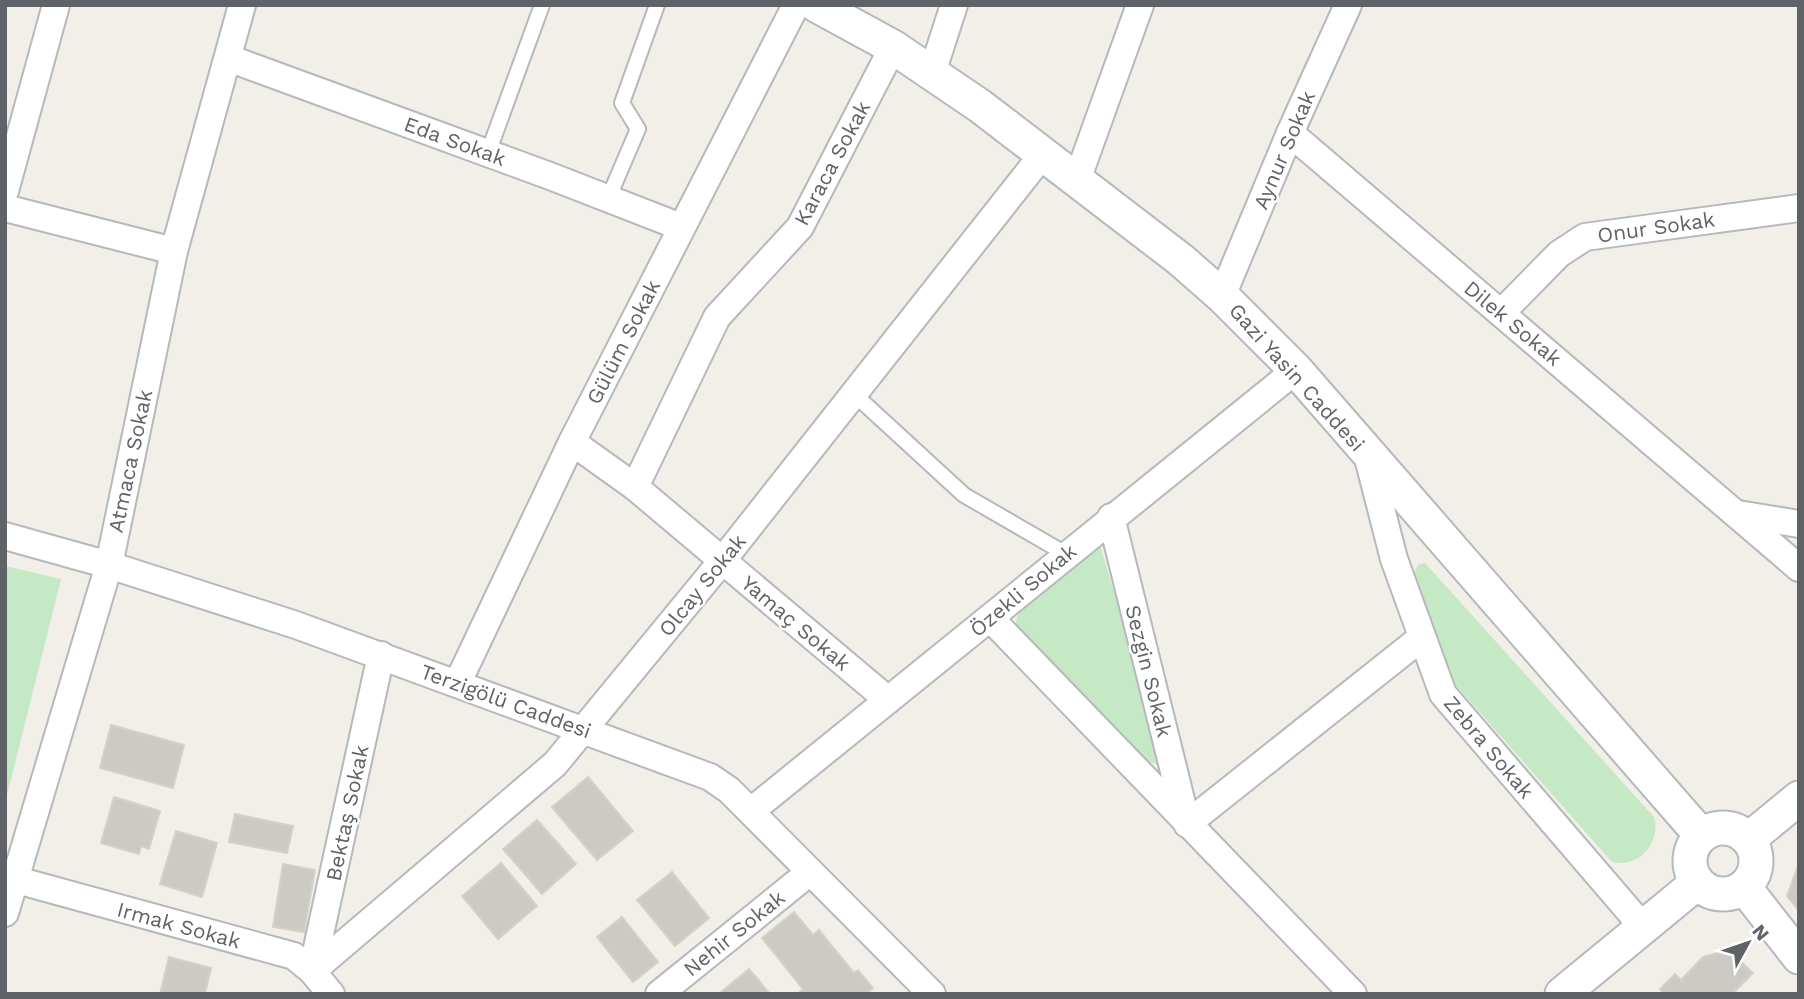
<svg xmlns="http://www.w3.org/2000/svg" width="1804" height="999" font-family="'Work Sans',sans-serif">
	<style>
		.green { fill: #c5e8c5 }
		.building { fill: #cccac5; stroke: #d6d1c6; stroke-width: 2 }
		.lines { fill: none; stroke-linecap: round; stroke-linejoin: round }
		.service-casing { stroke: #b5b8bc; stroke-width: 18 }
		.minor-casing { stroke: #b5b8bc; stroke-width: 30 }
		.tertiary-casing { stroke: #b5b8bc; stroke-width: 37 }
		.service { stroke: #fff; stroke-width: 14 }
		.minor { stroke: #fff; stroke-width: 26 }
		.tertiary { stroke: #fff; stroke-width: 33 }
		.labels { text-anchor: middle; dominant-baseline: central; stroke-width: 5; stroke-linejoin: round; paint-order: stroke }
		.street-label { font-size: 21px; fill: #5f6368; stroke: #fff }
	</style>
	<rect width="100%" height="100%" fill="#f1efe8"/>
	<g class="green">
		<path d="M 1099,542 L 1165,762 L 1161,766 L 1146,760 L 1015,624 L 1020,609 Z"/>
		<path d="M 1425,563 L 1654,817 C 1662,842 1638,869 1612,862 L 1452,681 L 1416,583 L 1415,570 L 1419,564 Z"/>
		<path d="M 5,566 L 61,579 L 5,803 Z"/>
	</g>
	<g class="building">
		<path d="M 111,725 L 184,745 L 173,788 L 100,768 Z"/>
		<path d="M 588,777 L 633,831 L 597,860 L 552,807 Z"/>
		<path d="M 114,797 L 160,811 L 149,849 L 141,846 L 139,854 L 101,843 Z"/>
		<path d="M 235,814 L 293,826 L 287,853 L 229,842 Z"/>
		<path d="M 537,820 L 576,864 L 542,894 L 503,849 Z"/>
		<path d="M 176,831 L 217,843 L 202,897 L 160,884 Z"/>
		<path d="M 501,863 L 537,906 L 498,939 L 462,896 Z"/>
		<path d="M 1799,863 L 1799,911 L 1787,896 Z"/>
		<path d="M 283,864 L 315,870 L 304,932 L 273,927 Z"/>
		<path d="M 672,872 L 709,918 L 675,946 L 637,900 Z"/>
		<path d="M 794,912 L 813,935 L 819,930 L 854,973 L 858,970 L 873,988 L 866,994 L 797,994 L 803,989 L 762,938 Z"/>
		<path d="M 622,917 L 658,962 L 633,982 L 597,937 Z"/>
		<path d="M 1729,950 L 1753,973 L 1732,994 L 1664,994 L 1660,989 L 1675,974 L 1681,980 L 1703,957 Z"/>
		<path d="M 169,957 L 211,968 L 205,994 L 160,994 Z"/>
		<path d="M 749,969 L 770,994 L 719,994 Z"/>
	</g>
	<g class="lines">
		<defs>
			<g id="service">
				<path d="M 488,153 L 542,5"/>
				<path d="M 608,199 L 638,129 L 622,103 L 657,5"/>
				<path d="M 854,394 L 964,495 L 1066,554"/>
			</g>
			<g id="minor">
				<path d="M 228,58 L 550,176 L 681,227"/>
				<path d="M 932,73 L 954,5"/>
				<path d="M 1290,133 L 1799,568"/>
				<path d="M 1077,180 L 1140,5"/>
				<path d="M 5,191 L 56,5"/>
				<path d="M 5,208 L 174,251"/>
				<path d="M 1222,296 L 1290,133 L 1348,5"/>
				<path d="M 1501,313 L 1559,254 L 1585,237 L 1799,208"/>
				<path d="M 572,442 L 635,487 L 888,700"/>
				<path d="M 1367,454 L 1394,559 L 1443,694 L 1643,927"/>
				<path d="M 635,487 L 717,317 L 800,227 L 893,47"/>
				<path d="M 1738,514 L 1799,524"/>
				<path d="M 1111,517 L 1187,824 L 1421,638"/>
				<path d="M 5,536 L 109,565 L 296,625 L 710,777 L 729,790 L 932,994"/>
				<path d="M 990,618 L 1353,994"/>
				<path d="M 458,682 L 572,442 L 796,5"/>
				<path d="M 751,811 L 1296,370"/>
				<path d="M 13,879 L 294,956 L 312,971 L 331,994"/>
				<path d="M 5,913 L 109,565 L 174,251 L 242,5"/>
				<path d="M 312,971 L 555,764 L 722,561 L 1043,154"/>
				<path d="M 312,971 L 381,655"/>
				<path d="M 659,994 L 810,872"/>
			</g>
			<g id="tertiary">
				<path d="M 816,5 L 893,47 L 980,106 L 1181,260 L 1222,296 L 1296,370 L 1701,835"/>
				<circle cx="1723" cy="861" r="33"/>
				<path d="M 1749,839 L 1799,798"/>
				<path d="M 1744,887 L 1799,957"/>
				<path d="M 1562,994 L 1697,883"/>
			</g>
		</defs>
		<use href="#service" class="service-casing"/>
		<use href="#minor" class="minor-casing"/>
		<use href="#tertiary" class="tertiary-casing"/>
		<use href="#service" class="service"/>
		<use href="#minor" class="minor"/>
		<use href="#tertiary" class="tertiary"/>
	</g>
	<g class="labels">
		<g class="street-label">
			<text transform="translate(455 141) rotate(20)">Eda Sokak</text>
			<text transform="translate(1284 150) rotate(-67)">Aynur Sokak</text>
			<text transform="translate(832 163) rotate(-62)">Karaca Sokak</text>
			<text transform="translate(1656 227) rotate(-8)">Onur Sokak</text>
			<text transform="translate(1513 323) rotate(40)">Dilek Sokak</text>
			<text transform="translate(623 342) rotate(-63)">Gülüm Sokak</text>
			<text transform="translate(1297 377) rotate(48)">Gazi Yasin Caddesi</text>
			<text transform="translate(130 461) rotate(-78)">Atmaca Sokak</text>
			<text transform="translate(702 585) rotate(-51)">Olcay Sokak</text>
			<text transform="translate(1023 590) rotate(-40)">Özekli Sokak</text>
			<text transform="translate(796 623) rotate(40)">Yamaç Sokak</text>
			<text transform="translate(1149 671) rotate(76)">Sezgin Sokak</text>
			<text transform="translate(506 701) rotate(20)">Terzigölü Caddesi</text>
			<text transform="translate(1489 747) rotate(50)">Zebra Sokak</text>
			<text transform="translate(347 813) rotate(-78)">Bektaş Sokak</text>
			<text transform="translate(179 925) rotate(15)">Irmak Sokak</text>
			<text transform="translate(734 933) rotate(-39)">Nehir Sokak</text>
		</g>
	</g>
	<rect width="1804" height="999" fill="none" stroke="#5f6368" stroke-width="14"/>
	<g transform="translate(1748 943) rotate(50)" stroke="#ffffff" stroke-width="5" paint-order="stroke">
	<path d="M0-5L12 26L0 18L-12 26Z" fill="#5f6368"/>
	<text y="-10" font-size="19" font-weight="bold" text-anchor="middle" fill="#5f6368">N</text>
	</g>
</svg>
